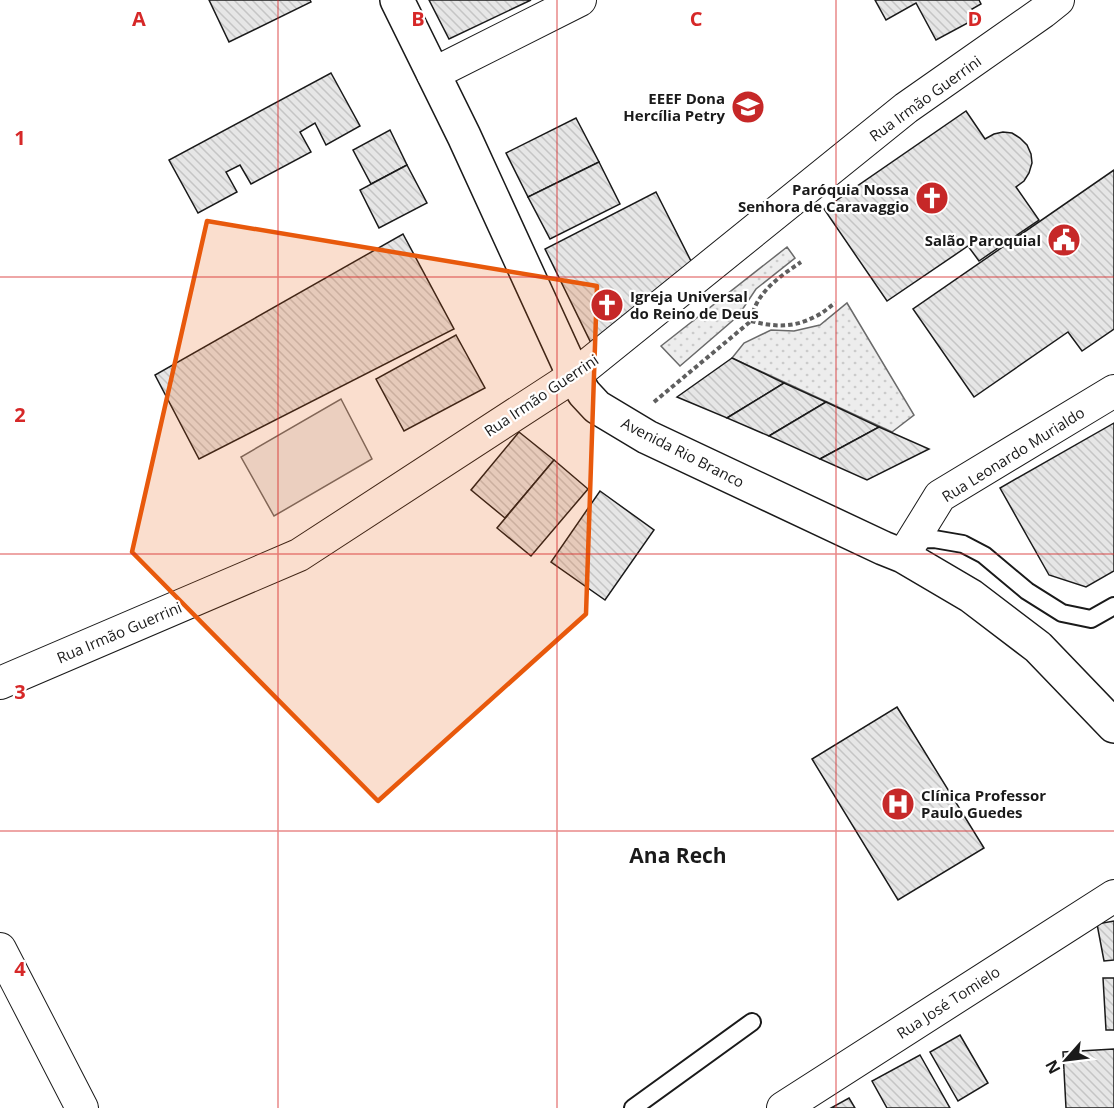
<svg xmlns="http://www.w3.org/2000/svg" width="1114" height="1108" font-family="'Open Sans',sans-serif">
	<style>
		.grass { fill: url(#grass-dots); stroke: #6a6a6a; stroke-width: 1.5 }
		.pitch { fill: #ededed; stroke: #6a6a6a; stroke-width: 1.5 }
		.building { fill: url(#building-back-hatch); stroke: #1a1a1a; stroke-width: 1.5 }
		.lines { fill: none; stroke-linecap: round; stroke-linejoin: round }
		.lane-casing { stroke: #1a1a1a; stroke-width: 20 }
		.street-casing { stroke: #1a1a1a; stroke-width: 34 }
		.secondary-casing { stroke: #1a1a1a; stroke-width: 36 }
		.path { stroke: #5f5f5f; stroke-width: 4; stroke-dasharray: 4.5 3; stroke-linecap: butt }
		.lane { stroke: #fff; stroke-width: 16 }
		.street { stroke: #fff; stroke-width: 32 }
		.secondary { stroke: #fff; stroke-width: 33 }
		.marked { fill: #e8590c; fill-opacity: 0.2; stroke: #e8590c; stroke-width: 4.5; stroke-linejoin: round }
		.grid { fill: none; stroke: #d62828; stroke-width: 1.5; stroke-opacity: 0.55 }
		.labels { text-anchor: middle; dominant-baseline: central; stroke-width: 4.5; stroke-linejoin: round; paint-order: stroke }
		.poi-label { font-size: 15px; font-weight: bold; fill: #1a1a1a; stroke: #fff; text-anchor: end }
		.street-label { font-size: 15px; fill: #1a1a1a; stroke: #fff }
		.district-label { font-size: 21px; font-weight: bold; fill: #1a1a1a; stroke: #fff }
		.grid-label { font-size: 20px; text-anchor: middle; font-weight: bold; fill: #d62828; stroke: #fff; stroke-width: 4.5; stroke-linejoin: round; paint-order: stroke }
	</style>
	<defs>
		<pattern id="grass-dots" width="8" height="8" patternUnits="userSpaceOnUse" patternTransform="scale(1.5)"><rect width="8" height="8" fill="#ededed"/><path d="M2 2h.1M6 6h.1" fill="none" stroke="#cbcbcb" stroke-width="1.8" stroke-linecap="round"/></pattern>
		<pattern id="building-back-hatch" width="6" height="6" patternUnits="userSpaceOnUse" patternTransform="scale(1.5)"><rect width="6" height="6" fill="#e6e6e6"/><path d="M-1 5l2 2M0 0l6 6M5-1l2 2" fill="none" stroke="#c5c5c5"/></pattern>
	</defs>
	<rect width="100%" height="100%" fill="#fff"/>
	<g class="grass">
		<path d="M 787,247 L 795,258 L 756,289 L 738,316 L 680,366 L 661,346 Z"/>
		<path d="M 847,303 L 914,415 L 892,432 L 732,358 L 744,343 L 771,330 L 794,331 L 820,325 Z"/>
	</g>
	<path class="pitch" d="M 341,399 L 372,459 L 274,516 L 241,457 Z"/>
	<g class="building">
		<path d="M 209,0 L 310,0 L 311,2 L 229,42 Z"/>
		<path d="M 429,0 L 531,0 L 449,39 Z"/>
		<path d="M 875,0 L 979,0 L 981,4 L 972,9 L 977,18 L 936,40 L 916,3 L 886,20 Z"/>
		<path d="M 331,73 L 360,126 L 326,145 L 315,123 L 300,132 L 311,152 L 251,184 L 240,165 L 226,172 L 237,192 L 198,213 L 169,160 Z"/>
		<path d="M 966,111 L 985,139 L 994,134 L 1003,132 L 1012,133 L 1020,138 L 1027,145 L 1031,154 L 1032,163 L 1029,173 L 1024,181 L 1016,187 L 1039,220 L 979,261 L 968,246 L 887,301 L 824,209 Z"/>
		<path d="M 576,118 L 599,162 L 528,197 L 506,153 Z"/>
		<path d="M 390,130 L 407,165 L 371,184 L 353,150 Z"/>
		<path d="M 599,162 L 620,204 L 550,239 L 528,197 Z"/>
		<path d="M 407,165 L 427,203 L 379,228 L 360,190 Z"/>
		<path d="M 1114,170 L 1114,329 L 1082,351 L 1068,332 L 974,397 L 913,309 Z"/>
		<path d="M 656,192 L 694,267 L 591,343 L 545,249 Z"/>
		<path d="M 403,234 L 454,329 L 199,459 L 155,375 Z"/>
		<path d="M 456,335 L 485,388 L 404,431 L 376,379 Z"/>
		<path d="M 732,358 L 784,383 L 727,418 L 677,397 Z"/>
		<path d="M 784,383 L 826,402 L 769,436 L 727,418 Z"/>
		<path d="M 826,402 L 879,427 L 820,459 L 769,436 Z"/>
		<path d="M 1114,423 L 1114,571 L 1086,587 L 1049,575 L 1000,488 Z"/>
		<path d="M 879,427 L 929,449 L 867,480 L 820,459 Z"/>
		<path d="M 519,432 L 554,460 L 505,518 L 471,490 Z"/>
		<path d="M 554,460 L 588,489 L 531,556 L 497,528 Z"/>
		<path d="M 600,491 L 654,530 L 605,600 L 551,562 Z"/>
		<path d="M 897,707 L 984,848 L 898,900 L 812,759 Z"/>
		<path d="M 1114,921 L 1114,960 L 1104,961 L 1097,924 Z"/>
		<path d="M 1103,978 L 1114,978 L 1114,1030 L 1106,1030 Z"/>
		<path d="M 960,1035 L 988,1083 L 958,1101 L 930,1052 Z"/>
		<path d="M 1114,1049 L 1114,1108 L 1066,1108 L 1063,1052 Z"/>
		<path d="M 920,1055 L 950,1108 L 887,1108 L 872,1081 Z"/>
		<path d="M 849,1098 L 855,1108 L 831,1108 Z"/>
	</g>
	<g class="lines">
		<defs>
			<g id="lane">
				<path d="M 913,540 L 934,539 L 963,544 L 984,555 L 1027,591 L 1062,613 L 1091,619 L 1114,606"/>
				<path d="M 633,1108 L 752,1022"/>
			</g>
			<g id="street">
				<path d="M 433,74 L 580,0"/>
				<path d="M 903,556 L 940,496 L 1114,391"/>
				<path d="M 0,683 L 299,555 L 574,376 L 906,108 L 1043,12 L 1058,0"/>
				<path d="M 0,949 L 82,1108"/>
				<path d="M 783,1108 L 1114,896"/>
			</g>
			<path id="secondary" d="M 397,0 L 464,136 L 574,376 L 584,393 L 597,407 L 647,437 L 883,548 L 903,556 L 971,596 L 1038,647 L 1114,726"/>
		</defs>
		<use href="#lane" class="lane-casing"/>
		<use href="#street" class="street-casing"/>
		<use href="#secondary" class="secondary-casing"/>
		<g class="path">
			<path d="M 751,321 C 773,327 794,328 814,317 C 822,314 828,308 835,303"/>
			<path d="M 654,402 L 751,321 C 755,293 779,277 801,262"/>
		</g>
		<use href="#lane" class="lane"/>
		<use href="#street" class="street"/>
		<use href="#secondary" class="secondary"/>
	</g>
	<path class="marked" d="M 207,221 L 597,286 L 586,614 L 378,801 L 132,552 Z"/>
	<path class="grid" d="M 278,0 L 278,1108M 557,0 L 557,1108M 836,0 L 836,1108M 0,277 L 1114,277M 0,554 L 1114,554M 0,831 L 1114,831"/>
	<defs>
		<symbol id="school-disc" viewBox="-11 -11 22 22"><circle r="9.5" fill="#c62828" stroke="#fff"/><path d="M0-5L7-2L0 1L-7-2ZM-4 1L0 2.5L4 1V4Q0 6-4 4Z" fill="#fff"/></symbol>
		<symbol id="church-disc" viewBox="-11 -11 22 22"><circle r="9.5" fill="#c62828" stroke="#fff"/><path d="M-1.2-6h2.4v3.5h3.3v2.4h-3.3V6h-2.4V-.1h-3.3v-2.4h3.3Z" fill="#fff"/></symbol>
		<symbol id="civic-disc" viewBox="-11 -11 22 22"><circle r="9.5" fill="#c62828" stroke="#fff"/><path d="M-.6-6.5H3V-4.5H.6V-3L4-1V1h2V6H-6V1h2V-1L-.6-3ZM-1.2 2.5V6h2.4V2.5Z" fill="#fff"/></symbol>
		<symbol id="hospital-disc" viewBox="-11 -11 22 22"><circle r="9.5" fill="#c62828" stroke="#fff"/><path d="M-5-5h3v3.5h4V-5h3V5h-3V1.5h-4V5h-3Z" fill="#fff"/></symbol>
	</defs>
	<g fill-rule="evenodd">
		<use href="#school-disc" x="729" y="88" width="38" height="38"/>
		<use href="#church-disc" x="913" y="179" width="38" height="38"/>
		<use href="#civic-disc" x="1045" y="221" width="38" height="38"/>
		<use href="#church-disc" x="588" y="286" width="38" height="38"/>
		<use href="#hospital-disc" x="879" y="785" width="38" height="38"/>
	</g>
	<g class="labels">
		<g class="poi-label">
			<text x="725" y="98">EEEF Dona<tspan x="725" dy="17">Hercília Petry</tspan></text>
			<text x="909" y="189">Paróquia Nossa<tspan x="909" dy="17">Senhora de Caravaggio</tspan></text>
			<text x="1041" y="240">Salão Paroquial</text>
			<text x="630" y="296" text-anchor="start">Igreja Universal<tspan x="630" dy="17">do Reino de Deus</tspan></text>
			<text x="921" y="795" text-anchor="start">Clínica Professor<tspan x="921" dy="17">Paulo Guedes</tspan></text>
		</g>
		<g class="street-label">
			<text transform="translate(925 98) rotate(-36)">Rua Irmão Guerrini</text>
			<text transform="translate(541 395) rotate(-34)">Rua Irmão Guerrini</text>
			<text transform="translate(683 452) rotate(27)">Avenida Rio Branco</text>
			<text transform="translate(1013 454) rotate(-32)">Rua Leonardo Murialdo</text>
			<text transform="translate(119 632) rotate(-23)">Rua Irmão Guerrini</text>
			<text transform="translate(948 1002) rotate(-33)">Rua José Tomielo</text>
		</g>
		<g class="district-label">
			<text x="678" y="855">Ana Rech</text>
		</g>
	</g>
	<g class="grid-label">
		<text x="139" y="26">A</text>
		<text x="418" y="26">B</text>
		<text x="696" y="26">C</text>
		<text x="975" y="26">D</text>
		<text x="20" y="145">1</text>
		<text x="20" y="422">2</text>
		<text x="20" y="699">3</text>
		<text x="20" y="976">4</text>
	</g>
	<g transform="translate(1066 1060) rotate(242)" stroke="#ffffff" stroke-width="4.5" paint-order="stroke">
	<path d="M0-4.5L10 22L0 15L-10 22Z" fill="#1a1a1a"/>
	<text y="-9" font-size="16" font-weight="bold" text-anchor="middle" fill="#1a1a1a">N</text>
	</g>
</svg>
